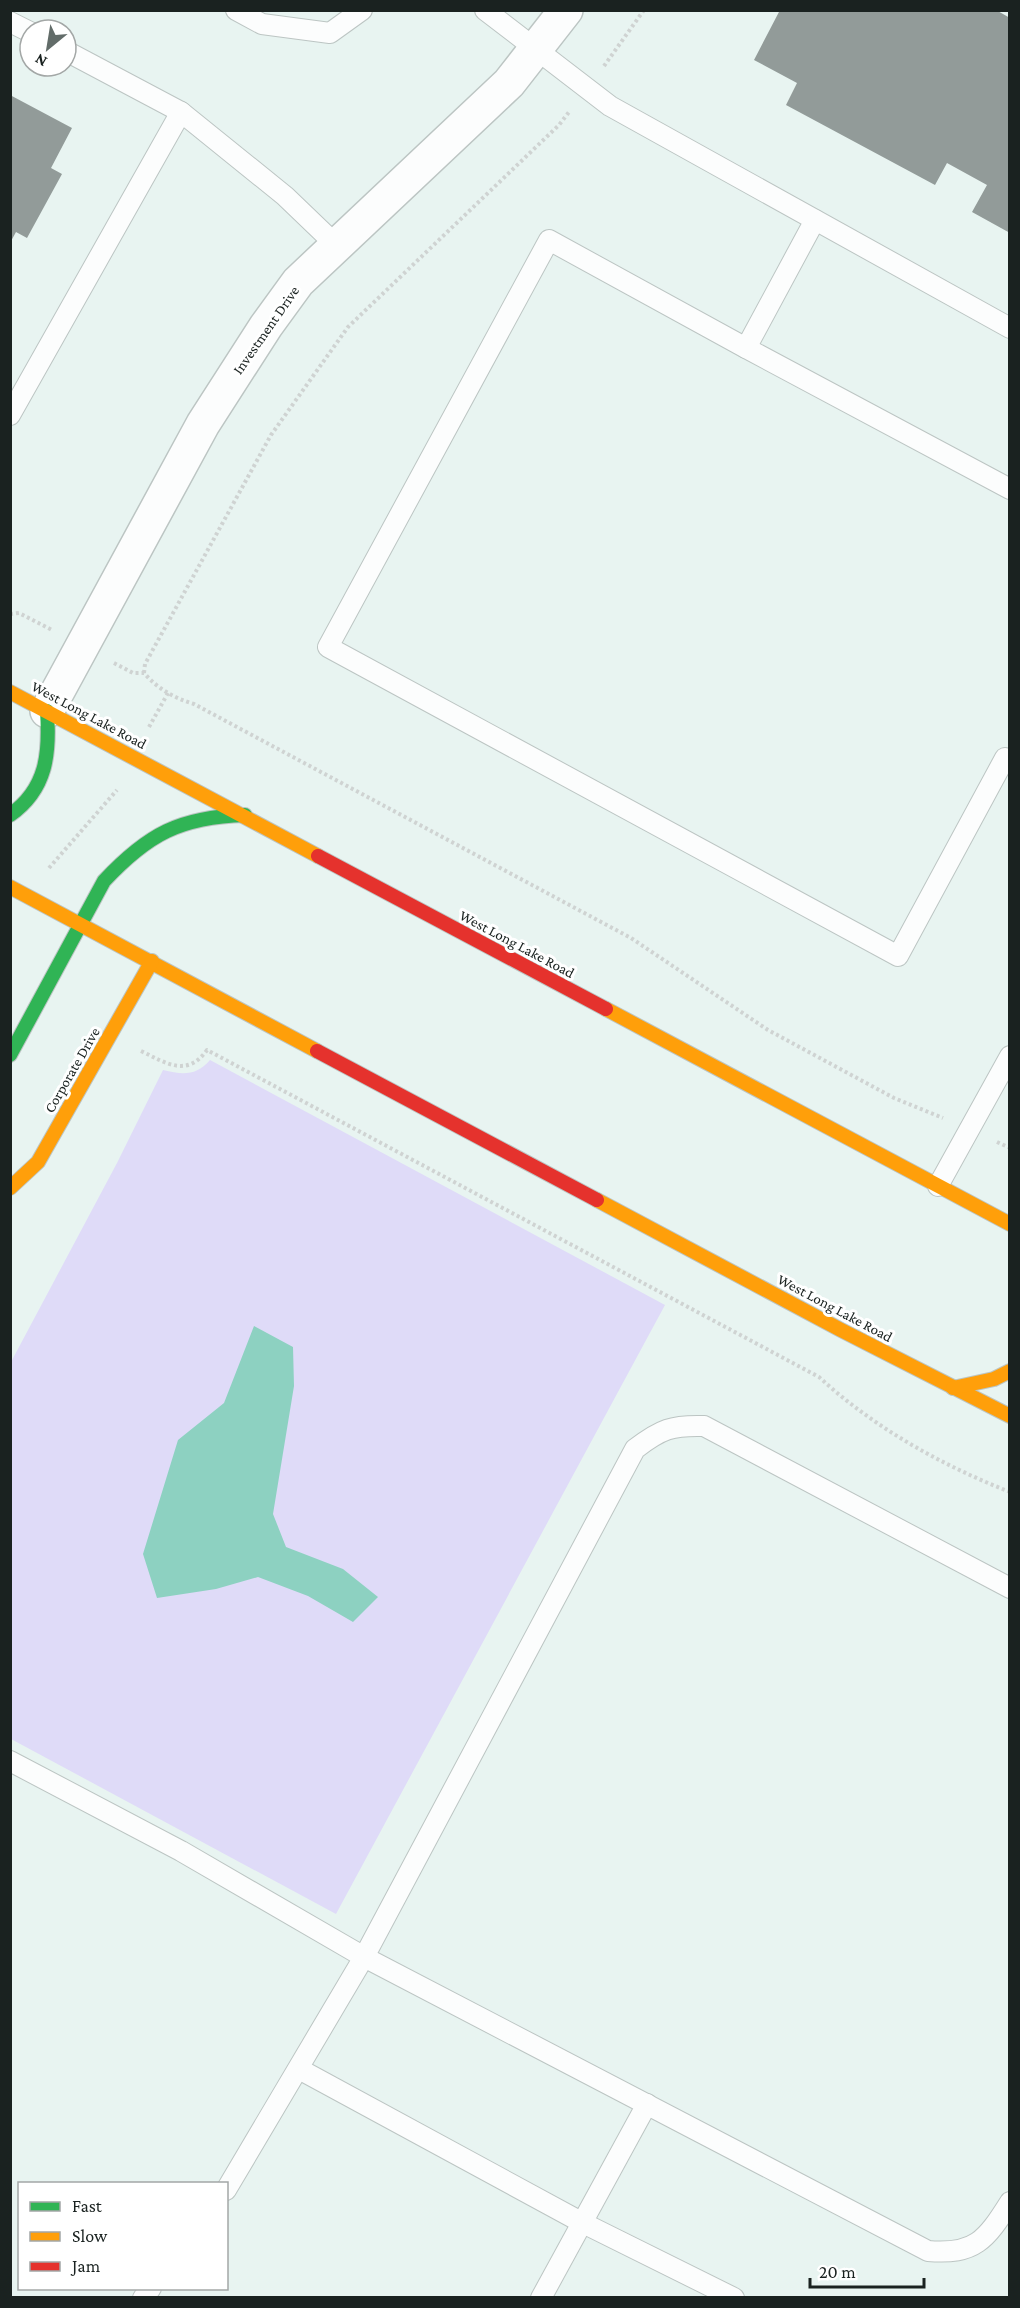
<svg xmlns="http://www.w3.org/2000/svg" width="1020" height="2308" font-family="'Crimson Pro',serif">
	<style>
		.green { fill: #dfdbf8 }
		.water { fill: #8dd1c1 }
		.building { fill: #929b99 }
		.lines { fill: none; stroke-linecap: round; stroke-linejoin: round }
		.lane-casing { stroke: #bcc5c3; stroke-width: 22 }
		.street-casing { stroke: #bcc5c3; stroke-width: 36 }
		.fast-casing { stroke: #bcc5c3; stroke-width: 16 }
		.slow-casing { stroke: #bcc5c3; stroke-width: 16 }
		.jam-casing { stroke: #bcc5c3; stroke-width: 16 }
		.path { stroke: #cfd3d2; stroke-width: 4; stroke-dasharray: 3 3; stroke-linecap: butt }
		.lane { stroke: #fcfdfd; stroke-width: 20 }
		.street { stroke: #fcfdfd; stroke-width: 33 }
		.fast { stroke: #30b455; stroke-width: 14 }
		.slow { stroke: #ff9f0a; stroke-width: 14 }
		.jam { stroke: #e5322d; stroke-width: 14 }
		.labels { text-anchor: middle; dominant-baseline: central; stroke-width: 6; stroke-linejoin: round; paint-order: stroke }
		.street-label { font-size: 15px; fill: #1a2220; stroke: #fff }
	</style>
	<rect width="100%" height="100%" fill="#e8f4f1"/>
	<path class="green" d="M 210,1060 L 665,1305 L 336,1914 L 11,1739 L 11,1362 L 117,1163 L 163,1070 C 183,1075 196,1076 210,1060 Z"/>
	<path class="water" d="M 254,1326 L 293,1347 L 294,1386 L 273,1514 L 286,1547 L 343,1569 L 378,1597 L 353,1622 L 308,1596 L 258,1577 L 216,1589 L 157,1598 L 143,1554 L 178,1440 L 224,1403 Z"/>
	<g class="building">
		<path d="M 780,10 L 996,10 L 1010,18 L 1010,233 L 972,212 L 987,185 L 947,163 L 935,185 L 786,105 L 797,83 L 754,60 Z"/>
		<path d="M 10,95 L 72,128 L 51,168 L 62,174 L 27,238 L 16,232 L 10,243 Z"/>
	</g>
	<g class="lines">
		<defs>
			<g id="lane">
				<path d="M 236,10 L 262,24 L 330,33 L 362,10"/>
				<path d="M 485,10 L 610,106 L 1010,328"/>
				<path d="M 10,22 L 30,32"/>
				<path d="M 181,112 L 285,196 L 336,245"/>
				<path d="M 815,220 L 746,348 L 549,240 L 328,647 L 898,956 L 1005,758 L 1010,760"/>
				<path d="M 746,348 L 1010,489"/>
				<path d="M 10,415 L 181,112 L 66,51"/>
				<path d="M 938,1186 L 1010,1056"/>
				<path d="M 1010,1588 L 704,1426 C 672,1425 661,1429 635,1449 L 364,1957 L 928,2251 C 975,2255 986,2240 1010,2202"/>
				<path d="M 10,1761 L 181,1851 L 364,1957 L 226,2190"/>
				<path d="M 299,2069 L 581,2222 L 734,2298"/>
				<path d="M 143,2298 L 151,2288"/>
				<path d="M 541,2298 L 647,2104"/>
			</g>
			<path id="street" d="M 47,711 L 203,424 L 266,326 L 298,282 L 509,83 L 566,10"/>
			<g id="fast">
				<path d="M 10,815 C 47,789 50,753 47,711"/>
				<path d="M 10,1055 L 104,881 C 148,834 180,817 245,815"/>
			</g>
			<g id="slow">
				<path d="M 10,692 L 318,856"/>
				<path d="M 10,887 L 317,1051"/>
				<path d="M 606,1009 L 1010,1224"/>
				<path d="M 10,1188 L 38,1162 L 152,961"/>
				<path d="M 597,1200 L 841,1330 L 1010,1416"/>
				<path d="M 953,1388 L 994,1379 L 1010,1371"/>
			</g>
			<g id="jam">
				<path d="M 318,856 L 606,1009"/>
				<path d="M 317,1051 L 597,1200"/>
			</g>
		</defs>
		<use href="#lane" class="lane-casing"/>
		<use href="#street" class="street-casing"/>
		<use href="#fast" class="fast-casing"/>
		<use href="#slow" class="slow-casing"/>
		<use href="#jam" class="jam-casing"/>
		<g class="path">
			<path d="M 604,66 L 644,10"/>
			<path d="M 10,614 L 19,613 L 52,630"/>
			<path d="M 114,663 L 133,673 L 144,673 C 158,689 174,698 194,704 L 631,938 L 768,1030 L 894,1098 L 943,1118"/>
			<path d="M 144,673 L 145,664 L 271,435 L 348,327 L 559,125 L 569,112"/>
			<path d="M 149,727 L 168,693"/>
			<path d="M 49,868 L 117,790"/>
			<path d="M 141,1051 C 166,1063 187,1078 207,1050 L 819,1377 C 873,1427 941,1465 1010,1492"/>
			<path d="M 997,1142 L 1010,1148"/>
		</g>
		<use href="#lane" class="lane"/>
		<use href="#street" class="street"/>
		<use href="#fast" class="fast"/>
		<use href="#slow" class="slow"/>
		<use href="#jam" class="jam"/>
	</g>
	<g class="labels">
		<g class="street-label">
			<text transform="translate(266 330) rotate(-55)">Investment Drive</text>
			<text transform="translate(89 715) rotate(28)">West Long Lake Road</text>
			<text transform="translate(517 944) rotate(28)">West Long Lake Road</text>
			<text transform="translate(72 1070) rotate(-60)">Corporate Drive</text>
			<text transform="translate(835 1308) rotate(28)">West Long Lake Road</text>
		</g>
	</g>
	<rect width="1020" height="2308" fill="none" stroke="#1a2220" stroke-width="24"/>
	<rect x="18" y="2182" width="210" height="108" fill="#ffffff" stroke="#a3a7a6" stroke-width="1.5"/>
	<rect x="30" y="2202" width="30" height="9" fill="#30b455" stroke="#a3a7a6" stroke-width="1.5"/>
	<text x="72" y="2212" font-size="18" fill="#1a2220">Fast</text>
	<rect x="30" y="2232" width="30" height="9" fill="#ff9f0a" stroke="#a3a7a6" stroke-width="1.5"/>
	<text x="72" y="2242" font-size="18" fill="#1a2220">Slow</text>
	<rect x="30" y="2262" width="30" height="9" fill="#e5322d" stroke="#a3a7a6" stroke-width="1.5"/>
	<text x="72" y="2272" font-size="18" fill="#1a2220">Jam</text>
	<g transform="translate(48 48) rotate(210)"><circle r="28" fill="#ffffff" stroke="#a3a7a6" stroke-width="1.5"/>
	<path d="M0-4.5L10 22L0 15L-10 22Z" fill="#626c69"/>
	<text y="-9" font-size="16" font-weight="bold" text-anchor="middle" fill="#1a2220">N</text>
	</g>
	<path d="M810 2278v9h114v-9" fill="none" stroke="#1a2220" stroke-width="3"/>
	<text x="819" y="2278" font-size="18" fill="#1a2220" stroke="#ffffff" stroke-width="4.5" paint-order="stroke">20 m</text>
</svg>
